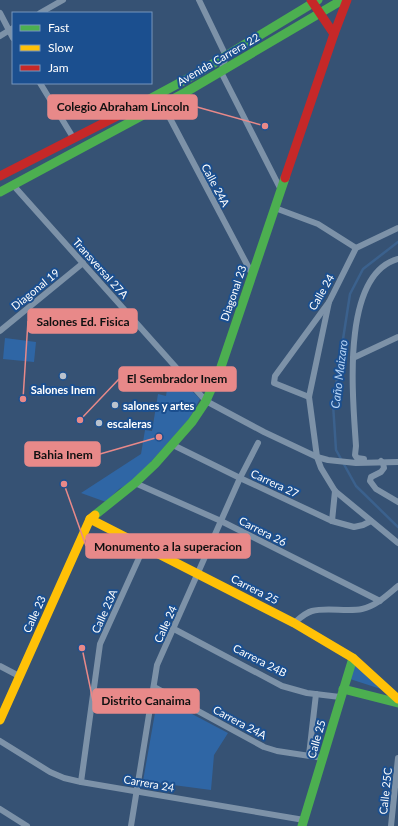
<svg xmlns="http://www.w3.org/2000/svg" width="398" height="826" font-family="Lato,sans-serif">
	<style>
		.green { fill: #2f66a5 }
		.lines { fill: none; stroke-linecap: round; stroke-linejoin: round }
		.stream { stroke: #3b618d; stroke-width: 2.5 }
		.street { stroke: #7d92a8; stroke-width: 6 }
		.fast { stroke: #4caf50; stroke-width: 9 }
		.slow { stroke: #ffc107; stroke-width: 9 }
		.jam { stroke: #c62828; stroke-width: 9 }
		.poi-dot { fill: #b9c2ce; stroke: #1b4f8f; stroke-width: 1.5 }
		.labels { text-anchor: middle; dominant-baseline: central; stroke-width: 4; stroke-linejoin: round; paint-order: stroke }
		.street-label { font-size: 11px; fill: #fff; stroke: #1b4f8f }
		.poi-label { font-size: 11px; font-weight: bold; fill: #fff; stroke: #1b4f8f; text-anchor: start }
		.water-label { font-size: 12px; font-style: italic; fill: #b5d3f5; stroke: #1b4f8f }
		.leader { fill: none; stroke: #e88989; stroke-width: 1.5 }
		.callout-dot { fill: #e88989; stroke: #1b4f8f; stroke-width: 1.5 }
		.callout { fill: #e88989; stroke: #e88989; stroke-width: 1.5 }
		.callout-label { font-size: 12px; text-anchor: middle; font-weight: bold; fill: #111 }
	</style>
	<rect width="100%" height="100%" fill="#365274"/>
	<g class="green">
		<path d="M 5,338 L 36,342 L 34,362 L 3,359 Z"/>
		<path d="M 170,369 L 200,399 L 189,419 L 134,481 L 119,489 L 106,502 L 81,493 L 141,454 L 145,430 L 152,431 L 158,394 L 166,396 Z"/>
		<path d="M 355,663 L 387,691 L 350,679 Z"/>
		<path d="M 158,696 L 228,733 L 214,755 L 211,790 L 143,781 Z"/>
	</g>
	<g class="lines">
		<path class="stream" d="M 398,242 L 363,269 L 350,294 L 333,404 L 336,450 L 356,486 L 398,527"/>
		<g class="street">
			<path d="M 199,0 L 226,56 L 221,72 L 281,190"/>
			<path d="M 0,13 L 13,38"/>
			<path d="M 40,13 L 63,0"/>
			<path d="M 0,36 L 13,28"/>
			<path d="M 40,83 L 74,139"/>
			<path d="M 163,105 L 252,274"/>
			<path d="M 13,185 L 206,401 L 264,432 L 317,457 L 328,460 L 356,463 L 398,462"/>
			<path d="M 275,208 L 318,224 L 356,248"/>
			<path d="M 329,302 L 309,397 L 317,457 L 321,468 L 335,491 L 398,543"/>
			<path d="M 0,331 L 83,263"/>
			<path d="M 353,358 L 398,337"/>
			<path d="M 309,397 L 274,383 L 275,376 L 329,302 L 356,248 L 398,228"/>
			<path d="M 173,445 L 240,478 L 332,521 L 354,527 L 363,525 L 371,521"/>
			<path d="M 364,459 L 357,458 L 355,455 L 356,446 C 353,399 340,275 398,259"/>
			<path d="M 381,461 L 383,463 L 384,468 L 381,472 L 371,477 L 370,481 L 376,489 L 398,502"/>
			<path d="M 135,483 L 221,521 L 380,601"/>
			<path d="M 332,521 L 335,491"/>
			<path d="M 294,623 C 300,618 305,613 312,611 C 326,607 347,612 362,609 C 376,606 387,595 398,586"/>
			<path d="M 174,629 L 282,686 L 307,693 L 340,697"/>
			<path d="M 0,666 L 19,676"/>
			<path d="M 154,687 L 264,747 L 277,751 L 323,758"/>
			<path d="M 0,741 L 50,772 L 64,778 L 81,782 L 304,820"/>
			<path d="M 309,755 L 316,694"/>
			<path d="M 81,782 L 100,644 L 144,547"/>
			<path d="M 0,809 L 27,826"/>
			<path d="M 131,826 L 157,665 L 240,478 L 258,443"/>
			<path d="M 391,826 L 398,758"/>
		</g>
		<g class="fast">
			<path d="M 131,109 L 196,74 L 318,0"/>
			<path d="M 0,192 L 186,92 L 342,0"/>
			<path d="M 95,515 L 135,483 L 155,464 L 192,422 L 206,401 L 221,367 L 285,178"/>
			<path d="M 343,689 L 398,703"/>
			<path d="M 302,826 L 353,658"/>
		</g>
		<g class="slow">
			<path d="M 90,519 L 294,623 L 353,658 L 398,699"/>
			<path d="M 0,720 L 90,519 L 95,515"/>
		</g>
		<g class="jam">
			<path d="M 311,0 L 334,34"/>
			<path d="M 0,176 L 131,109"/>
			<path d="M 285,178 L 334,34 L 347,0"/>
		</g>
	</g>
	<g class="poi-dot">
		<circle cx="63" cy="376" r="4"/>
		<circle cx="115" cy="405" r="4"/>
		<circle cx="99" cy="423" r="4"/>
	</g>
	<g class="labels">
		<g class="street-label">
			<text transform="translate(218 59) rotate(-30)">Avenida Carrera 22</text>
			<text transform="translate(216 185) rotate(62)">Calle 24A</text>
			<text transform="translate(101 268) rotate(48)">Transversal 27A</text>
			<text transform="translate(35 289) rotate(-39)">Diagonal 19</text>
			<text transform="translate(321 292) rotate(-60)">Calle 24</text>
			<text transform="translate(233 293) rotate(-71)">Diagonal 23</text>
			<text transform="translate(275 483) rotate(25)">Carrera 27</text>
			<text transform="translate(263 531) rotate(27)">Carrera 26</text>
			<text transform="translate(255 589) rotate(27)">Carrera 25</text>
			<text transform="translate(104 611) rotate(-66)">Calle 23A</text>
			<text transform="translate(34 614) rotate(-66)">Calle 23</text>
			<text transform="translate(165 624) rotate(-66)">Calle 24</text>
			<text transform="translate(260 660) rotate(27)">Carrera 24B</text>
			<text transform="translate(240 722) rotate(28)">Carrera 24A</text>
			<text transform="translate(316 739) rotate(-74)">Calle 25</text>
			<text transform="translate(149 783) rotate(10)">Carrera 24</text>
			<text transform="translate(385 791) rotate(-84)">Calle 25C</text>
		</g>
		<g class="poi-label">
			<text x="63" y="389" text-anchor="middle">Salones Inem</text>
			<text x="123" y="405">salones y artes</text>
			<text x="107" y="423">escaleras</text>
		</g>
		<g class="water-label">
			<text transform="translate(339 374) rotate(-83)">Caño Maizaro</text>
		</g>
	</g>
	<path class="leader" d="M265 126L197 107M23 399L28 321M80 420L119 379M159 437L100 454M64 484L86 546M82 648L93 701"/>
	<g class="callout-dot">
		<circle cx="265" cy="126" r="4"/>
		<circle cx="23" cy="399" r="4"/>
		<circle cx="80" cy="420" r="4"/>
		<circle cx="159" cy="437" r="4"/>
		<circle cx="64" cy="484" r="4"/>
		<circle cx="82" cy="648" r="4"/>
	</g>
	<g class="callout">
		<rect x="48" y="95" width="149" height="24" rx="4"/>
		<rect x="28" y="309" width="109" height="24" rx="4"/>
		<rect x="119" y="367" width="117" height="24" rx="4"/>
		<rect x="25" y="442" width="75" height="24" rx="4"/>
		<rect x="86" y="534" width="164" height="24" rx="4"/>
		<rect x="93" y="689" width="106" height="24" rx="4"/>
	</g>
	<g class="callout-label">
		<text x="123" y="111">Colegio Abraham Lincoln</text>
		<text x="83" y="326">Salones Ed. Fisica</text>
		<text x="177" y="383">El Sembrador Inem</text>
		<text x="63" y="459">Bahia Inem</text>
		<text x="168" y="551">Monumento a la superacion</text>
		<text x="146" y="705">Distrito Canaima</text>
	</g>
	<rect x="12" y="12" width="140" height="72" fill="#1b4f8f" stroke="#7695bc"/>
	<rect x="20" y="25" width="20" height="6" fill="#4caf50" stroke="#7695bc"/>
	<text x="48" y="32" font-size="12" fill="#ffffff">Fast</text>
	<rect x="20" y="45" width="20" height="6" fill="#ffc107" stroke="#7695bc"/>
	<text x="48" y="52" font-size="12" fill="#ffffff">Slow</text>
	<rect x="20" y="65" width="20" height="6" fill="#c62828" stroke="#7695bc"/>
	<text x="48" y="72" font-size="12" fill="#ffffff">Jam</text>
</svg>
